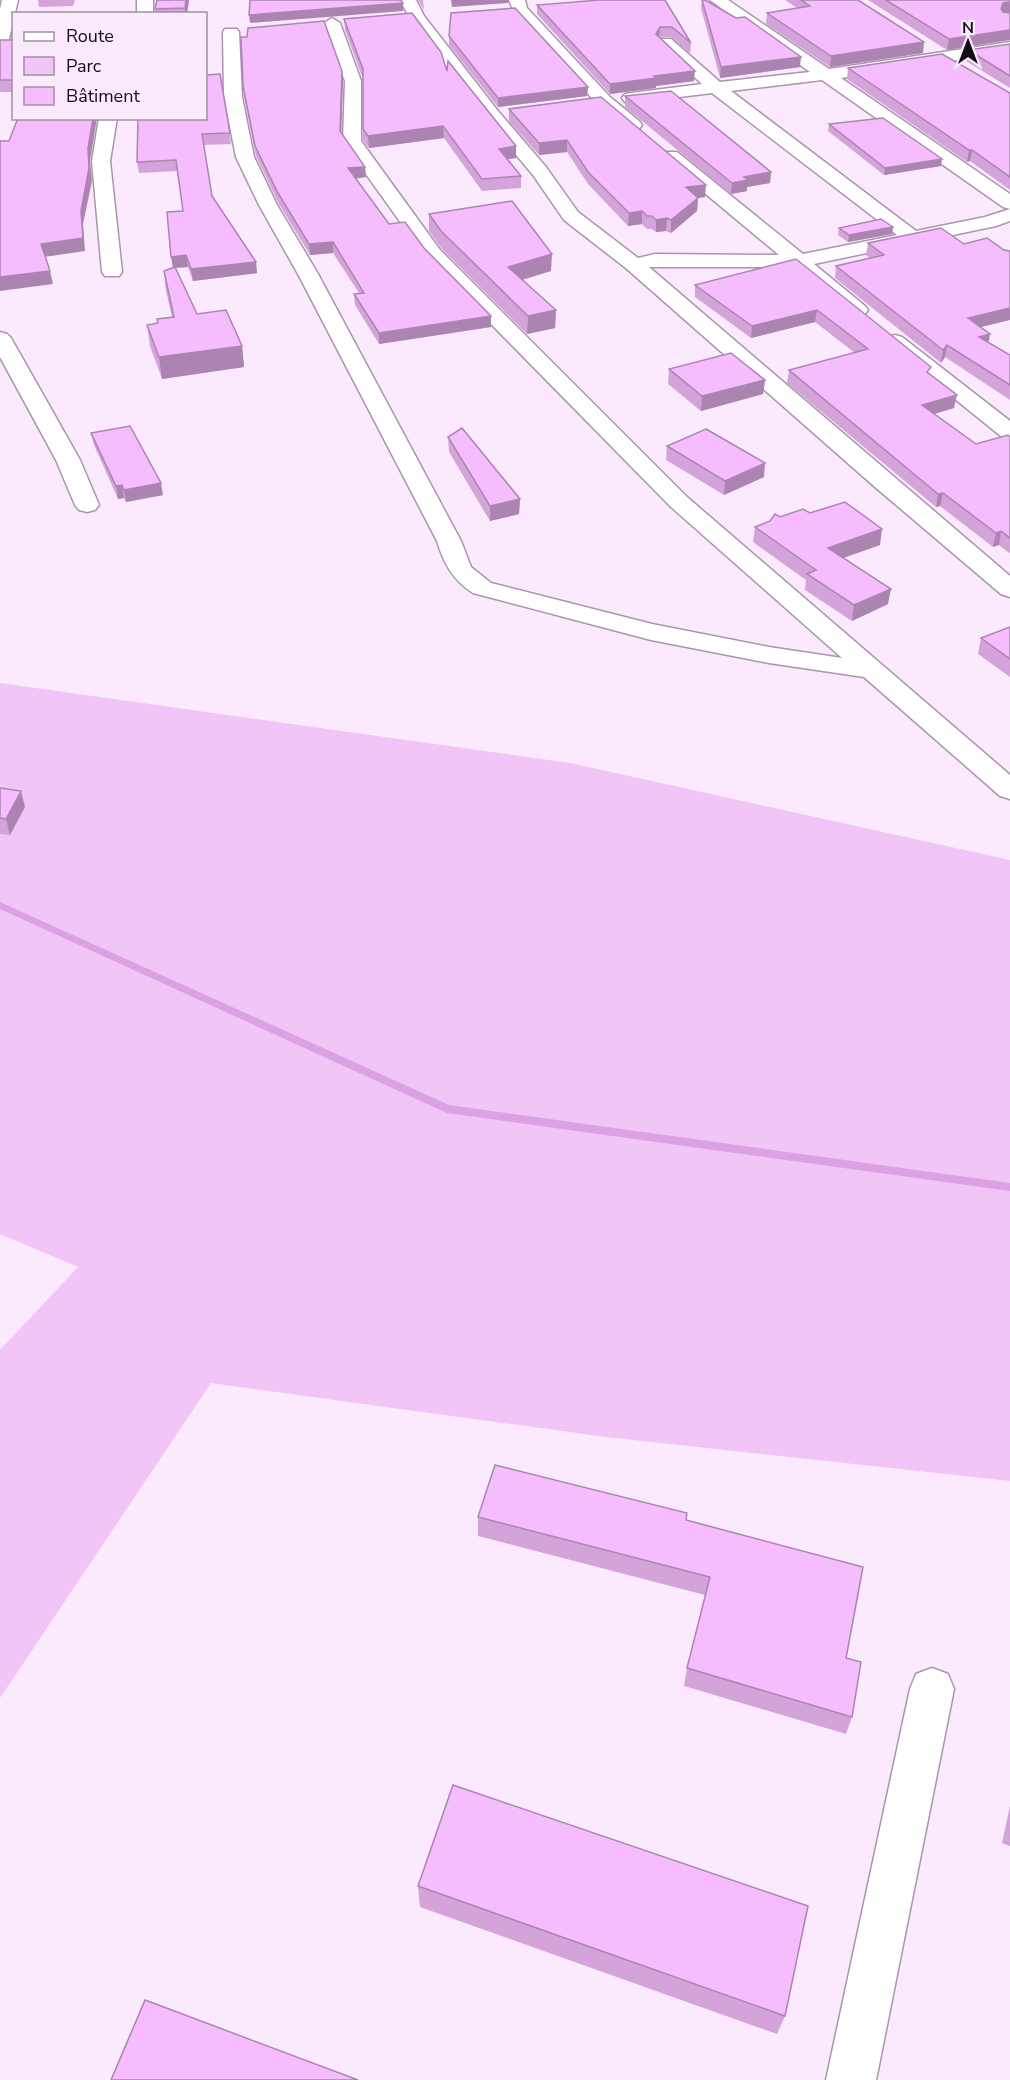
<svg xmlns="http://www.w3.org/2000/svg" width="1010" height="2080" font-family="'Nunito Sans',sans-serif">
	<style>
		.green { fill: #f1c5f6 }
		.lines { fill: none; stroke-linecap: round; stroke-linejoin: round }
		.stream { fill: #daa2e2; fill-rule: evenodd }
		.minor-casing { stroke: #aa95ad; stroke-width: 3 }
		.minor { fill: #fff; fill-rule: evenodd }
		.wall { fill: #d4a3da }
		.shaded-wall { fill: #ac84b2 }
		.building { fill: #f6bdfe; stroke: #ac84b2; stroke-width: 1.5 }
	</style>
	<rect width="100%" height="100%" fill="#fbe9fd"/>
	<path class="green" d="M 0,683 L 570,763 L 1010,860 L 1010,1481 L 606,1437 L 211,1383 L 0,1698 L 0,1350 L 78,1267 L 0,1234 Z"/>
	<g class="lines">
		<path class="stream" d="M 0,902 L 449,1105 L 1010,1183 L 1010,1191 L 447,1113 L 0,909 Z"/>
		<defs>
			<g id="minor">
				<path d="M 2,0 L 18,0 L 8,43 L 0,48 L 0,9 Z"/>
				<rect x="137" y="0" width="16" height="14"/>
				<path d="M 400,0 L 416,0 L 424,16 L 498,111 L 546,167 L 578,212 L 638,258 L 655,254 L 779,255 L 665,160 L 662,156 L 665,152 L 677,152 L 803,254 L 897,235 L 712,93 L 631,103 L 625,102 L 622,98 L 625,94 L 631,93 L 702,84 L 659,45 L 657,42 L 659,39 L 671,39 L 720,82 L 810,72 L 710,0 L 728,0 L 829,69 L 1010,42 L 1010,52 L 841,78 L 1010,194 L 1010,209 L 1003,207 L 822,80 L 731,91 L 916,231 L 985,217 L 1010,209 L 1010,221 L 996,226 L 814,264 L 865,306 L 868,310 L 865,314 L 858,316 L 851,314 L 794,267 L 649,267 L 1010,576 L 1010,597 L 1001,594 L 875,487 L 627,269 L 564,220 L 533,175 L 486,119 L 411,20 Z"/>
				<path d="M 509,0 L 525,0 L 527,8 L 610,97 L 639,121 L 642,125 L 639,129 L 627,129 L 598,105 L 514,12 Z"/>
				<path d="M 332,18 L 340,23 L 361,81 L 361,141 L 440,250 L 687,497 L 1010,775 L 1010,799 L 1000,796 L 864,677 L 769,663 L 651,640 L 473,593 C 453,580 444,564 437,541 L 298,274 L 259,205 L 236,157 L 224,97 L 223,32 L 225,29 L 237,29 L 239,32 L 242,97 L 254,157 L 277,205 L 318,274 L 461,541 L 471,567 L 491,583 L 652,624 L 769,647 L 842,658 L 671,507 L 426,258 L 343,142 L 345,81 L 324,23 Z"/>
				<path d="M 99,118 L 117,118 L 110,161 L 122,272 L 119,276 L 105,276 L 102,272 L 92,161 Z"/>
				<path d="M 0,332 L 7,334 L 11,338 L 80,460 L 99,505 L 95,510 L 87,512 L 79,510 L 75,505 L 56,460 L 0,357 Z"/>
				<path d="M 895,335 L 902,337 L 1010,421 L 1010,439 L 1002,437 L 888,345 L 884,341 L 888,337 Z"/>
				<path d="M 932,1668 L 948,1674 L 954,1689 L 876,2080 L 826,2080 L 910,1689 L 916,1674 Z"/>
			</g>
		</defs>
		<use href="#minor" class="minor-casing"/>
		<use href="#minor" class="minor"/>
	</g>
	<g class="wall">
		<path d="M 38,0 L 75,0 L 73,6 L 39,7 Z"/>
		<path d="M 189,0 L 187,14 L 156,14 L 155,9 Z"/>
		<path d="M 418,0 L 423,0 L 424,10 Z"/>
		<path d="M 665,0 L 691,43 L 690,53 L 671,37 L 659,37 L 694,81 L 656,86 L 656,88 L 610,94 L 537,14 L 537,5 Z"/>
		<path d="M 702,0 L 705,0 L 800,67 L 720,78 L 701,8 Z"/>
		<path d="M 785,0 L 858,0 L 923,53 L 830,67 L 766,24 L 767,13 L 797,8 Z"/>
		<path d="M 868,0 L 1010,0 L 1010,12 L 1006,12 L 947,50 Z"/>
		<path d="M 344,19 L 447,71 L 516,158 L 508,159 L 521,176 L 521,188 L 482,191 L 444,138 L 369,148 L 363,140 L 363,79 L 345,30 Z"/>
		<path d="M 449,36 L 588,87 L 587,96 L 498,107 L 449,45 Z"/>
		<rect x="0" y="40" width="14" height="52"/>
		<path d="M 1010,44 L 1010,88 L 966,61 L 968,50 Z"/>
		<path d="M 848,68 L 1010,93 L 1010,190 L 970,161 L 967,162 L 847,79 Z"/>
		<path d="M 342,71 L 343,81 L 341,133 L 365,167 L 366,177 L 356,179 L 389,224 L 424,248 L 491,327 L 379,344 L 355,305 L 354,294 L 359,293 L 333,253 L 310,255 L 279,204 L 256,156 L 244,97 L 243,86 Z"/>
		<path d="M 625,96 L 771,172 L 770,183 L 747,187 L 747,191 L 731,194 L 625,107 Z"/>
		<path d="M 509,109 L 705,197 L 698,198 L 697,211 L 671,233 L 666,231 L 656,232 L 652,229 L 647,229 L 642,224 L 628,226 L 588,184 L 567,152 L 539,155 L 509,121 Z"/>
		<path d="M 138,118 L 230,133 L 231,144 L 204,145 L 212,196 L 256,262 L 257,273 L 193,281 L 188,267 L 175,268 L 197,314 L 242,346 L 244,367 L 162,379 L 150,346 L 147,325 L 157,324 L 157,319 L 172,317 L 166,291 L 164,271 L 173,267 L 183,211 L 177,171 L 139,173 L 137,162 Z"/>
		<path d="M 829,124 L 941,166 L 884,175 L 828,131 Z"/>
		<path d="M 429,214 L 551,271 L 522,280 L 556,310 L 555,328 L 527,334 L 442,249 L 429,231 Z"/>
		<path d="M 893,227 L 892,234 L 848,242 L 838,235 L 839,228 Z"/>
		<path d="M 868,243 L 964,244 L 1004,250 L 981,327 L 989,343 L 1010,355 L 1010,400 L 945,357 L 941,363 L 835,278 L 836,266 L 870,258 L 866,255 Z"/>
		<path d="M 796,259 L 930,374 L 954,408 L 934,414 L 976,444 L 1010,437 L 1010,552 L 1009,553 L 999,545 L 993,547 L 940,506 L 936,507 L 787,383 L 789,370 L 855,353 L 815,322 L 751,338 L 695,297 L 695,285 Z"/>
		<path d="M 669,369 L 765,380 L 763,394 L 701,411 L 668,384 Z"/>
		<path d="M 91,433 L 163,495 L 126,502 L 124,498 L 118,499 L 94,445 Z"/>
		<path d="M 448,437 L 520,499 L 519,514 L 490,521 L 449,452 Z"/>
		<path d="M 667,446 L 764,477 L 724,495 L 666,460 Z"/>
		<path d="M 810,513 L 880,545 L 843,558 L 888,604 L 852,621 L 805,590 L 806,580 L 753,542 L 755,527 L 780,517 Z"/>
		<path d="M 1010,627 L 1010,677 L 978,654 L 981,638 Z"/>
		<path d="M 0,788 L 25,807 L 10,835 L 0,834 Z"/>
		<path d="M 478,1517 L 686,1521 L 846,1658 L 852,1717 L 846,1734 L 684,1686 L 687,1668 L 705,1595 L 478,1536 Z"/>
		<path d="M 1010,1806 L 1010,1846 L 1002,1843 Z"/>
		<path d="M 418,1886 L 785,2016 L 777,2034 L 420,1907 Z"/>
	</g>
	<g class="shaded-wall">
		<path d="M 186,0 L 189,0 L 187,14 L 185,14 L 185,8 Z"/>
		<path d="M 451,0 L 508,0 L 508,3 L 452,7 Z"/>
		<path d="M 1010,2 L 1010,12 L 1001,14 L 1001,9 L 1003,3 Z"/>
		<path d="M 403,3 L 403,11 L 250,23 L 249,15 Z"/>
		<path d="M 660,27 L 659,37 L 656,34 Z"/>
		<path d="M 1010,30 L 1010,40 L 947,50 L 949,39 Z"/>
		<path d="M 924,42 L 923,53 L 830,67 L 831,56 Z"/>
		<path d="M 801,57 L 800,67 L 720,78 L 721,67 Z"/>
		<path d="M 342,71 L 343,81 L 341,142 L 340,131 Z"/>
		<path d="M 695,71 L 694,81 L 656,86 L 656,88 L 610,94 L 610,84 L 654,76 Z"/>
		<path d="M 588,87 L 587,96 L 498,107 L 498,98 Z"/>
		<path d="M 93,118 L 97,118 L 90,161 L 92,181 L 83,224 L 85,251 L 44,257 L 41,244 L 81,211 L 88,148 Z"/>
		<path d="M 443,126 L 444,138 L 369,148 L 368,136 Z"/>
		<path d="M 567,140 L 567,152 L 539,155 L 539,143 Z"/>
		<path d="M 516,146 L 516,158 L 499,160 L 499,149 Z"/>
		<path d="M 969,150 L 972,150 L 970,161 L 967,162 Z"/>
		<path d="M 942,159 L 941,166 L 884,175 L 885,168 Z"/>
		<path d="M 365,167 L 366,177 L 349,179 L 348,168 Z"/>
		<path d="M 771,172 L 770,183 L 747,187 L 747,191 L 731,194 L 732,183 L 744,177 Z"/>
		<path d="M 706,185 L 705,197 L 698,198 L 697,211 L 671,233 L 671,220 L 686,187 Z"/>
		<path d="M 642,211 L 642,224 L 628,226 L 629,213 Z"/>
		<path d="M 667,218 L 666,231 L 656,232 L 656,220 Z"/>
		<path d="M 893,227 L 892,234 L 848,242 L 849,235 Z"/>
		<path d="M 333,242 L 333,253 L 310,255 L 309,244 Z"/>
		<path d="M 552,254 L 551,271 L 508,284 L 508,267 Z"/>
		<path d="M 186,255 L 188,267 L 173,268 L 171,257 Z"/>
		<path d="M 256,262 L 257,273 L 193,281 L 191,269 Z"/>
		<path d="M 50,271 L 53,284 L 0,291 L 0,277 Z"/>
		<path d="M 1010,308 L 1010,320 L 965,331 L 968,318 Z"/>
		<path d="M 556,310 L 555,328 L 527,334 L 528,316 Z"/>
		<path d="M 817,310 L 815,322 L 751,338 L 752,326 Z"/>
		<path d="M 491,316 L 491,327 L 379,344 L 379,333 Z"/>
		<path d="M 990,334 L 988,346 L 979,337 Z"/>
		<path d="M 947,345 L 945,357 L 941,363 L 943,350 Z"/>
		<path d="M 242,346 L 244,367 L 162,379 L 159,357 Z"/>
		<path d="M 765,380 L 763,394 L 701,411 L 702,396 Z"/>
		<path d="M 957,395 L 954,408 L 920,418 L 922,405 Z"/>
		<path d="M 765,463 L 764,477 L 724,495 L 725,481 Z"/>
		<path d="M 161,483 L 163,495 L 126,502 L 124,490 Z"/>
		<path d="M 122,485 L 124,498 L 118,499 L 116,486 Z"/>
		<path d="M 943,493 L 940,506 L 936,507 L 938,494 Z"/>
		<path d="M 520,499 L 519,514 L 490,521 L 490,506 Z"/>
		<path d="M 882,529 L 880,545 L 826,564 L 828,548 Z"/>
		<path d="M 1001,531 L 999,545 L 993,547 L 996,533 Z"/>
		<path d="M 891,589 L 888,604 L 852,621 L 854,605 Z"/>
		<path d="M 21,791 L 25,807 L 10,835 L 6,819 Z"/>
	</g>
	<g class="building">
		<path d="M 157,0 L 186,0 L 185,8 L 155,9 Z"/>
		<path d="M 250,0 L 401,0 L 403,3 L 249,15 Z"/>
		<path d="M 599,0 L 665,0 L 691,43 L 672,27 L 660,27 L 656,34 L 695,71 L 654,76 L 656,78 L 610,84 L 537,5 Z"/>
		<path d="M 702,0 L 705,0 L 736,18 L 745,17 L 801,57 L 721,67 Z"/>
		<path d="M 801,0 L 858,0 L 924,42 L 831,56 L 767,13 L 810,6 Z"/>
		<path d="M 886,0 L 1010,0 L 1010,2 L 1003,3 L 1001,9 L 1003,12 L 1010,13 L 1010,30 L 949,39 Z"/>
		<path d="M 515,8 L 588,87 L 498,98 L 449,36 L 451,13 Z"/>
		<path d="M 412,13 L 441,52 L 447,71 L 448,61 L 516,146 L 499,149 L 521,176 L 482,179 L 443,126 L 368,136 L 363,129 L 363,69 L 344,19 Z"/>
		<path d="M 324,21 L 342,71 L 340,131 L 365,167 L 348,168 L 389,224 L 405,222 L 424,248 L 491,316 L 379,333 L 354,294 L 364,293 L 333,242 L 309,244 L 278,193 L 255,146 L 243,86 L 241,37 L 247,37 L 248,28 Z"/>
		<rect x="0" y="40" width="14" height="40"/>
		<path d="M 1010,44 L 1010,76 L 968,50 Z"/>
		<path d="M 942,54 L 1010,93 L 1010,177 L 972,150 L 969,150 L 848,68 Z"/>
		<path d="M 220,74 L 230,133 L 202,134 L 212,196 L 256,262 L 191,269 L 186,255 L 171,257 L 167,212 L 183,211 L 176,160 L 137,162 L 138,118 L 206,118 L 206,75 Z"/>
		<path d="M 671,91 L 771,172 L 744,177 L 748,180 L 732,183 L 625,96 Z"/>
		<path d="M 601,97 L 706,185 L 686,187 L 698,198 L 671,220 L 667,218 L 656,220 L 652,216 L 647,216 L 642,211 L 629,213 L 588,172 L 567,140 L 539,143 L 509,109 Z"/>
		<path d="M 18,118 L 93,118 L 88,148 L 89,168 L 81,211 L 83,238 L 41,244 L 50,271 L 0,277 L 0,141 L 9,141 Z"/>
		<path d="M 883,118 L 942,159 L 885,168 L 829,124 Z"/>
		<path d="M 512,201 L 552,254 L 508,267 L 556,310 L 528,316 L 441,231 L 429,214 Z"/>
		<path d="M 881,219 L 893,227 L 849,235 L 839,228 Z"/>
		<path d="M 941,228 L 964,244 L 987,238 L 1004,250 L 1010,251 L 1010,308 L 968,318 L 990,334 L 979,337 L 1010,355 L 1010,385 L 947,345 L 943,350 L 836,266 L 884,255 L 868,243 Z"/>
		<path d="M 796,259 L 931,367 L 927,372 L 957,395 L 922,405 L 976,444 L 1008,435 L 1010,437 L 1010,538 L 1001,531 L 996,533 L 943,493 L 938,494 L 789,370 L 868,349 L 817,310 L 752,326 L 695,285 Z"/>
		<path d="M 175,267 L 197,314 L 226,310 L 242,346 L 159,357 L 147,325 L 158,323 L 157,319 L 174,317 L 164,271 Z"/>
		<path d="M 731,353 L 765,380 L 702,396 L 669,369 Z"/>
		<path d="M 130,426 L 161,483 L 124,490 L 122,485 L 116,486 L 91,433 Z"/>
		<path d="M 462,428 L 520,499 L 490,506 L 448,437 Z"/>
		<path d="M 706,429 L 765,463 L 725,481 L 667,446 Z"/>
		<path d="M 845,502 L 882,529 L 828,548 L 891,589 L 854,605 L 807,574 L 816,570 L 755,527 L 770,521 L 775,514 L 780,517 L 803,509 L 810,513 Z"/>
		<path d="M 1010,627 L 1010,659 L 981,638 Z"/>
		<path d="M 0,788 L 21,791 L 6,819 L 0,818 Z"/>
		<path d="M 495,1465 L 687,1513 L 686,1520 L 863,1567 L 846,1658 L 861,1662 L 852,1717 L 687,1668 L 710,1577 L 478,1517 Z"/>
		<path d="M 453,1785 L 808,1906 L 785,2016 L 418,1886 Z"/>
		<path d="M 145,2000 L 358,2080 L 111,2080 Z"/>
	</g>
	<rect x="12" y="12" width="195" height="108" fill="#fbe9fd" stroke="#9f91a0" stroke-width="1.5"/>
	<rect x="24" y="32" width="30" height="9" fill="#ffffff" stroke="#9f91a0" stroke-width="1.5"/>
	<text x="66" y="42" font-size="18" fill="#140d15">Route</text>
	<rect x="24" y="57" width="30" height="18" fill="#f1c5f6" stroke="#9f91a0" stroke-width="1.5"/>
	<text x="66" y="72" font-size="18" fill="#140d15">Parc</text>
	<rect x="24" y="87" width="30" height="18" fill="#f6bdfe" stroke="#9f91a0" stroke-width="1.5"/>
	<text x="66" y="102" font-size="18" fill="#140d15">Bâtiment</text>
	<g transform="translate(968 42)" stroke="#fbe9fd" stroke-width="4.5" paint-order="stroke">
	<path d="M0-4.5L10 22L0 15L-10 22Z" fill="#140d15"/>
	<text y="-9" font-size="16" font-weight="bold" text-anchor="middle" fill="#140d15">N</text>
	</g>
</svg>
